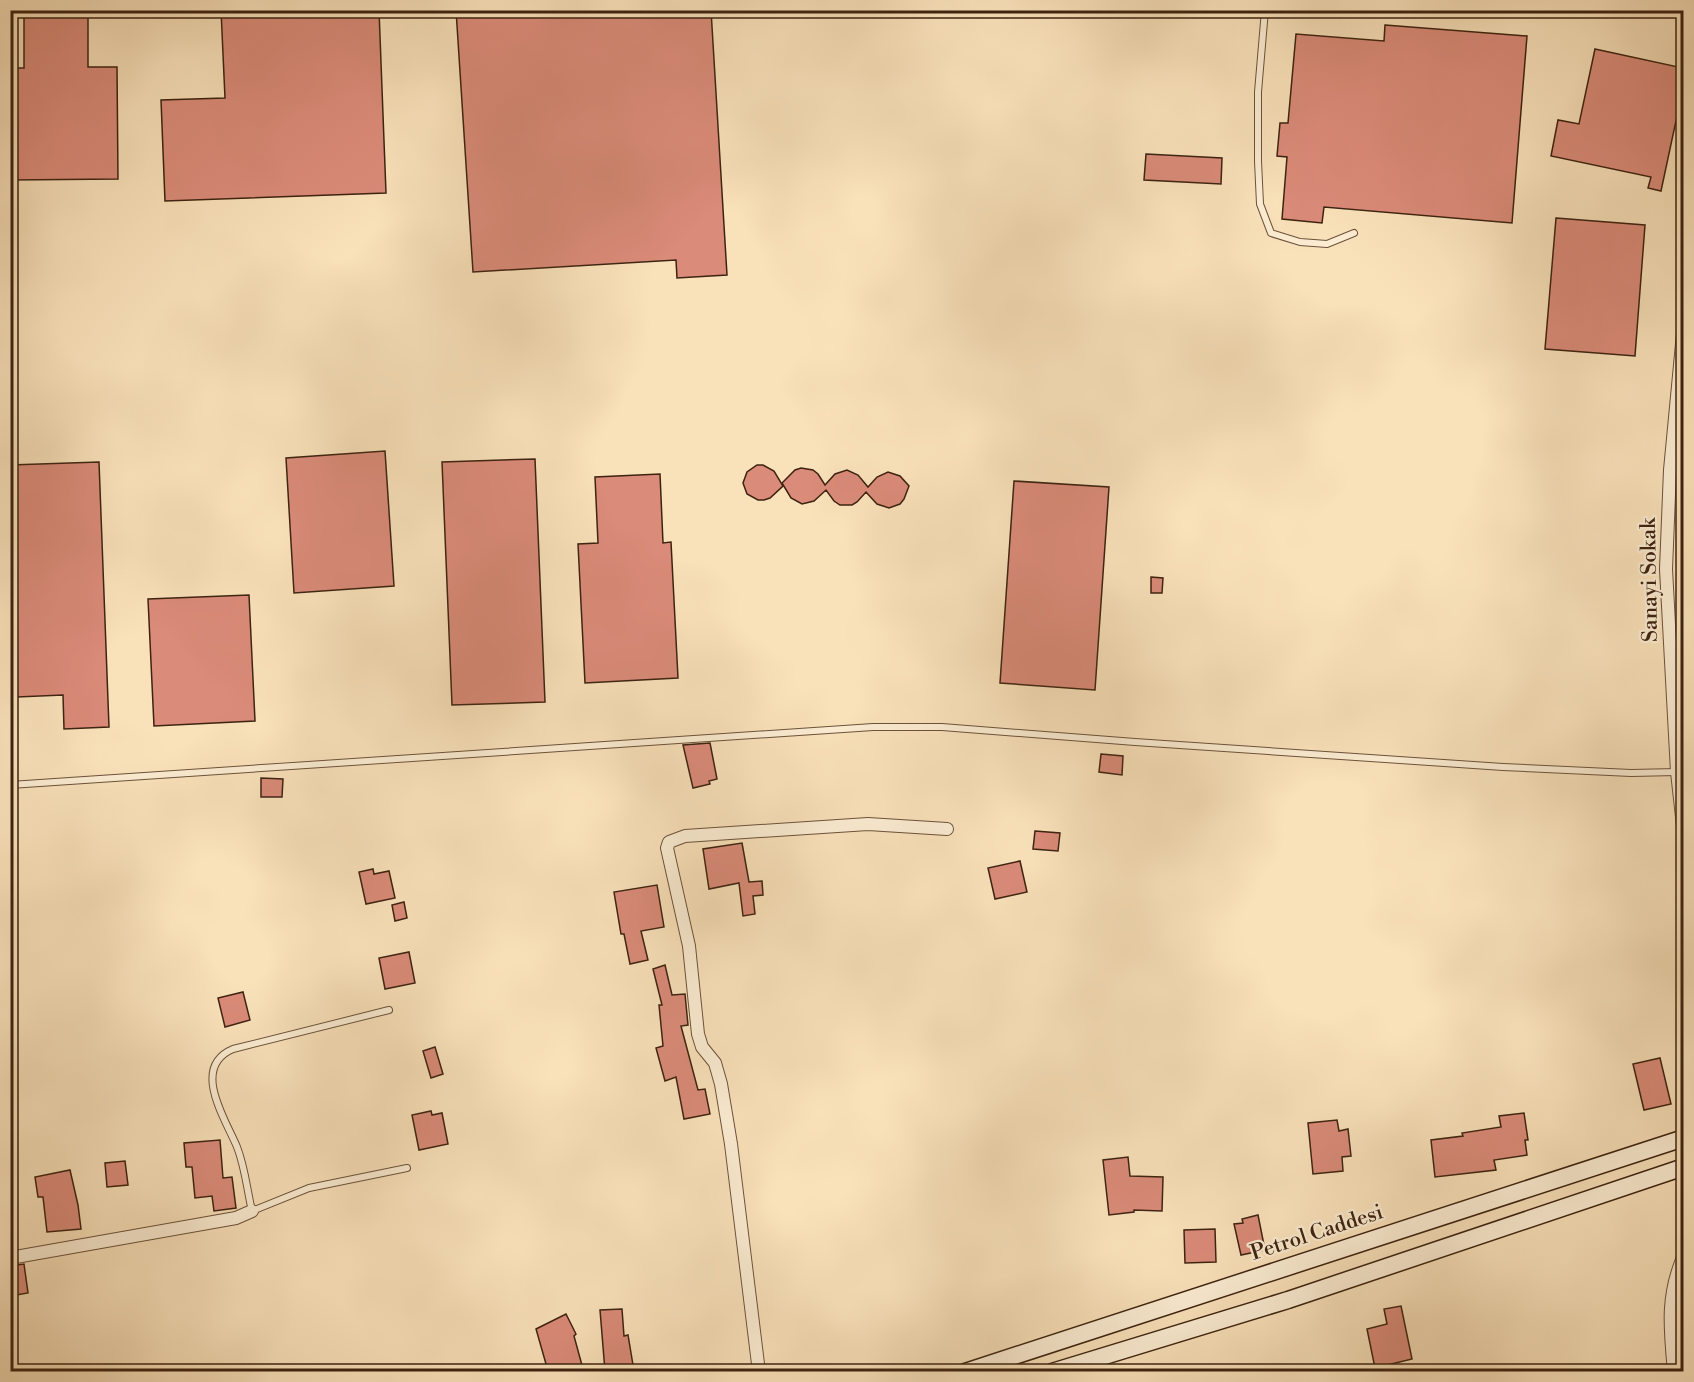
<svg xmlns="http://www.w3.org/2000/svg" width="1694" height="1382" font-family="'Libre Bodoni',serif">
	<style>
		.building { fill: #da8b79; stroke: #3d2310; stroke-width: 1.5 }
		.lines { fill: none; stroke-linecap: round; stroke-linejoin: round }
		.service-casing { stroke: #6c523a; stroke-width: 8 }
		.minor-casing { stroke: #6c523a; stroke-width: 14 }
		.secondary-casing { stroke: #3d2310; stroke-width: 19 }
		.service { stroke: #fbecd2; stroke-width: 6 }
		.minor { stroke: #fbecd2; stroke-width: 12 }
		.secondary { stroke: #fbecd2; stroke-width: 16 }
		.labels { text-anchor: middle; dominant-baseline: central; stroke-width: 4.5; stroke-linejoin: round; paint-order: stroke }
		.street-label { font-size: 21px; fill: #3d2310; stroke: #fbecd2 }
	</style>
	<rect width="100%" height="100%" fill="#f9e1ba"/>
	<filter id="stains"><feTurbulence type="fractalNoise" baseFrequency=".00333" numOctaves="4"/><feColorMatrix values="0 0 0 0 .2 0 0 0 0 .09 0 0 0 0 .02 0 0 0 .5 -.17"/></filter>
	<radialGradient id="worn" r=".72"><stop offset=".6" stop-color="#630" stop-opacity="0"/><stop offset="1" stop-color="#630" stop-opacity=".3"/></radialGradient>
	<g class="building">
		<path d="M 24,10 L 88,10 L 88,67 L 117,67 L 118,179 L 10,180 L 10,68 L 24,68 Z"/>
		<path d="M 221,10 L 379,10 L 386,193 L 165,201 L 161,100 L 225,98 Z"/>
		<path d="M 456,10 L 711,10 L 727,275 L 677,278 L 676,260 L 473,272 Z"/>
		<path d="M 1385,25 L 1527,36 L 1512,223 L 1324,207 L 1322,223 L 1282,219 L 1287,157 L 1277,156 L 1280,123 L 1288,123 L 1296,34 L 1384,41 Z"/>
		<path d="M 1595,49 L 1683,68 L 1683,88 L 1661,191 L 1648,188 L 1651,177 L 1551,156 L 1558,120 L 1579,124 Z"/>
		<path d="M 1146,154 L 1222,158 L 1221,184 L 1144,180 Z"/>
		<path d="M 1556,218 L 1645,225 L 1635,356 L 1545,349 Z"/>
		<path d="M 385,451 L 394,586 L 294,593 L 286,458 Z"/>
		<path d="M 535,459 L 545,702 L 452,705 L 442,462 Z"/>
		<path d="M 99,462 L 109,727 L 64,729 L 63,695 L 17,697 L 10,515 L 10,465 Z"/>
		<path d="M 757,465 L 763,465 L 774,471 L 783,486 L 770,498 L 764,500 L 758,500 L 747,494 L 743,483 L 747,472 Z"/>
		<path d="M 801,468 L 813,470 L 818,474 L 825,485 L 835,474 L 847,470 L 858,475 L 868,487 L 877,477 L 888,472 L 900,476 L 909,486 L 904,499 L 900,504 L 889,508 L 877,504 L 866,492 L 857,502 L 852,505 L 840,505 L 834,501 L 826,490 L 814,501 L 802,504 L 791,498 L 782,483 L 795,470 Z"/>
		<path d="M 660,474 L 663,543 L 671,542 L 678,678 L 585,683 L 578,544 L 598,543 L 595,477 Z"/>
		<path d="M 1014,481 L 1109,487 L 1095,690 L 1000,683 Z"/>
		<path d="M 1151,577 L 1163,578 L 1162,593 L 1151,593 Z"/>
		<path d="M 249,595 L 255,721 L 154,726 L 148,599 Z"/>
		<path d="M 710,743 L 717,779 L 709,781 L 710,784 L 693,788 L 683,745 Z"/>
		<path d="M 1101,754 L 1123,756 L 1122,775 L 1099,772 Z"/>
		<path d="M 261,778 L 283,779 L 282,797 L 261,797 Z"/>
		<path d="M 1035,831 L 1060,833 L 1058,851 L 1033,849 Z"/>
		<path d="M 742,843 L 749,882 L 762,881 L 763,895 L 753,896 L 755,914 L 743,916 L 739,883 L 709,889 L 703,849 Z"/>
		<path d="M 1020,861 L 1027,892 L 995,899 L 988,868 Z"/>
		<path d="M 373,869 L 374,874 L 389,871 L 395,898 L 366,904 L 359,872 Z"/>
		<path d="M 657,885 L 664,927 L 641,931 L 648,960 L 630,964 L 624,934 L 621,934 L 614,892 Z"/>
		<path d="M 404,902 L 407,918 L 395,921 L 392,905 Z"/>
		<path d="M 409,952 L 415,983 L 385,989 L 379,958 Z"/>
		<path d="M 665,965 L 672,995 L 685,994 L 688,1025 L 681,1026 L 698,1090 L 705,1089 L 710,1114 L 684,1119 L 676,1077 L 665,1081 L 656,1048 L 663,1046 L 659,1005 L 662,1005 L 653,969 Z"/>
		<path d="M 243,992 L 250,1020 L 225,1027 L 218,998 Z"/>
		<path d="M 435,1047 L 443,1074 L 431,1078 L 423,1051 Z"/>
		<path d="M 1660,1058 L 1671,1104 L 1644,1110 L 1633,1064 Z"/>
		<path d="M 431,1111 L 432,1115 L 442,1113 L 448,1144 L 419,1150 L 412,1115 Z"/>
		<path d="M 1524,1113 L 1528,1140 L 1525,1140 L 1527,1155 L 1494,1160 L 1496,1170 L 1435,1177 L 1431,1140 L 1463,1136 L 1462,1133 L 1501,1127 L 1499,1116 Z"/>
		<path d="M 1337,1120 L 1339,1131 L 1348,1129 L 1351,1156 L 1342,1157 L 1343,1171 L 1313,1174 L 1308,1123 Z"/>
		<path d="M 220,1140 L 223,1178 L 232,1177 L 236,1208 L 214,1211 L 212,1196 L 195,1198 L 192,1167 L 186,1167 L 184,1143 Z"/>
		<path d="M 1128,1157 L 1130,1176 L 1163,1177 L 1162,1211 L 1134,1210 L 1134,1212 L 1109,1215 L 1103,1160 Z"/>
		<path d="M 125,1161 L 128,1185 L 107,1187 L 105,1163 Z"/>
		<path d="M 70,1170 L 78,1205 L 81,1229 L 47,1232 L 43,1197 L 38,1197 L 35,1177 Z"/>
		<path d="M 1258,1215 L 1265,1250 L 1241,1255 L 1234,1224 L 1243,1223 L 1242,1219 Z"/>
		<path d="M 1215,1229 L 1216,1262 L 1185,1263 L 1184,1230 Z"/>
		<path d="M 24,1264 L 28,1293 L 10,1296 L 10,1266 Z"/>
		<path d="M 1401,1306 L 1412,1359 L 1375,1368 L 1367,1329 L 1387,1324 L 1384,1309 Z"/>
		<path d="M 622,1309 L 624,1336 L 628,1335 L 634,1371 L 605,1371 L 600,1310 Z"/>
		<path d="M 566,1314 L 576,1334 L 574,1336 L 583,1369 L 574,1371 L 548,1371 L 536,1329 Z"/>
	</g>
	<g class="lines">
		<defs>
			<g id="service">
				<path d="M 1265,10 L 1258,92 L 1258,161 L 1260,204 L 1271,233 L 1300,242 L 1327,244 L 1354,233"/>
				<path d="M 10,785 L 873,727 L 942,727 L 1135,742 L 1503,767 L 1631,773 L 1677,772"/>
				<path d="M 389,1010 L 233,1049 C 190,1067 226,1120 237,1147 C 245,1167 247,1190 252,1211 L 309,1188 L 407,1168"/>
			</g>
			<g id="minor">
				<path d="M 1684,323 L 1670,470 L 1666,569 L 1677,772 L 1684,835"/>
				<path d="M 10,1258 L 236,1218 L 252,1211"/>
				<path d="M 759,1372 L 731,1144 L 721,1084 L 715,1063 L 702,1047 L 698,1034 L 689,946 L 667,848 L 669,842 L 685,836 L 868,824 L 947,829"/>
				<path d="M 1674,1372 C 1670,1328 1666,1296 1684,1255"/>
			</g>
			<g id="secondary">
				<path d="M 965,1372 L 1684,1138"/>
				<path d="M 1052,1372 L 1288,1300 L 1684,1167"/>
			</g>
		</defs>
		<use href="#service" class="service-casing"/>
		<use href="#minor" class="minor-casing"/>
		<use href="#secondary" class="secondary-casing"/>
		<use href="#service" class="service"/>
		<use href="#minor" class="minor"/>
		<use href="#secondary" class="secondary"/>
	</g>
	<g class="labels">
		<g class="street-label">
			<text transform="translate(1650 580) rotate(-91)">Sanayi Sokak</text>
			<text transform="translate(1317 1233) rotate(-18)">Petrol Caddesi</text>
		</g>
	</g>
	<rect width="1694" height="1382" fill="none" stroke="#f9e1ba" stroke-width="36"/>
	<rect x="12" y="12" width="1670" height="1358" fill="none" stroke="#3d2310" stroke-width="3"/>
	<rect x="18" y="18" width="1658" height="1346" fill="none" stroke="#3d2310" stroke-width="1.5"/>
	<rect width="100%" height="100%" filter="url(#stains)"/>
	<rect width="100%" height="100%" fill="url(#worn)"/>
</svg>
